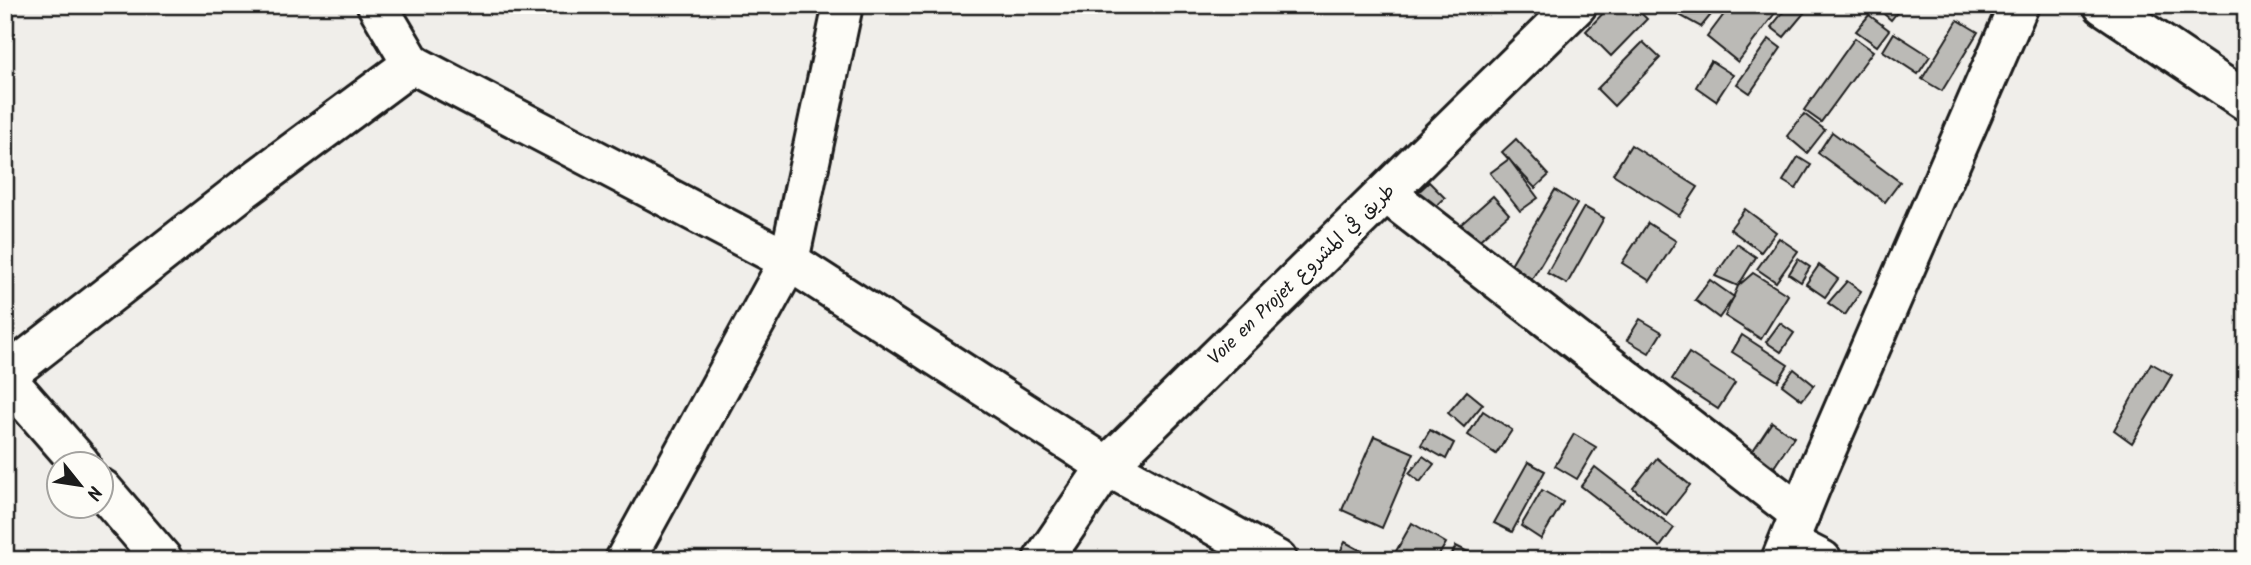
<svg xmlns="http://www.w3.org/2000/svg" width="2251" height="565" font-family="Kalam,'Playpen Sans Arabic',sans-serif">
	<style>
		.building { fill: #bbbab6; stroke: #1c1c1c; stroke-width: 2 }
		.lines { fill: none; stroke-linecap: round; stroke-linejoin: round }
		.minor-casing { stroke: #1c1c1c; stroke-width: 44 }
		.minor { stroke: #fdfcf7; stroke-width: 38 }
		.labels { text-anchor: middle; dominant-baseline: central; stroke-width: 7; stroke-linejoin: round; paint-order: stroke }
		.street-label { font-size: 19px; fill: #1c1c1c; stroke: #fdfcf7 }
	</style>
	<rect width="100%" height="100%" fill="#f0eeea"/>
	<filter id="ink" filterUnits="userSpaceOnUse"><feTurbulence type="fractalNoise" baseFrequency=".0143" numOctaves="2"/><feDisplacementMap in="SourceGraphic" scale="14" xChannelSelector="R" yChannelSelector="G"/><feConvolveMatrix kernelMatrix="1 2 1 2 8 2 1 2 1" color-interpolation-filters="sRGB"/></filter>
	<g filter="url(#ink)">
		<g class="building">
			<path d="M 1611,5 L 1633,5 L 1647,19 L 1611,56 L 1586,31 Z"/>
			<path d="M 1676,5 L 1719,5 L 1701,27 L 1672,11 Z"/>
			<path d="M 1731,5 L 1781,5 L 1738,62 L 1707,37 Z"/>
			<path d="M 1789,5 L 1810,6 L 1784,37 L 1771,27 Z"/>
			<path d="M 1877,5 L 1903,5 L 1891,20 L 1876,7 Z"/>
			<path d="M 1869,15 L 1889,30 L 1877,46 L 1856,31 Z"/>
			<path d="M 1958,20 L 1978,32 L 1942,91 L 1922,79 Z"/>
			<path d="M 1894,33 L 1930,56 L 1918,74 L 1883,51 Z"/>
			<path d="M 1855,38 L 1873,51 L 1821,122 L 1804,110 Z"/>
			<path d="M 1769,39 L 1781,48 L 1750,93 L 1737,84 Z"/>
			<path d="M 1643,42 L 1660,58 L 1614,106 L 1597,89 Z"/>
			<path d="M 1711,61 L 1733,75 L 1716,101 L 1696,87 Z"/>
			<path d="M 1804,114 L 1825,130 L 1807,153 L 1787,136 Z"/>
			<path d="M 1832,132 L 1900,182 L 1885,202 L 1818,153 Z"/>
			<path d="M 1516,139 L 1549,175 L 1535,188 L 1502,152 Z"/>
			<path d="M 1631,145 L 1698,187 L 1679,216 L 1613,174 Z"/>
			<path d="M 1798,157 L 1811,165 L 1796,189 L 1783,181 Z"/>
			<path d="M 1509,159 L 1538,198 L 1520,211 L 1490,173 Z"/>
			<path d="M 1429,182 L 1445,198 L 1426,216 L 1411,199 Z"/>
			<path d="M 1555,190 L 1577,204 L 1532,279 L 1510,266 Z"/>
			<path d="M 1493,196 L 1509,214 L 1475,244 L 1459,226 Z"/>
			<path d="M 1584,207 L 1604,218 L 1567,284 L 1547,273 Z"/>
			<path d="M 1745,209 L 1776,232 L 1761,252 L 1730,229 Z"/>
			<path d="M 1648,223 L 1676,241 L 1650,281 L 1622,263 Z"/>
			<path d="M 1779,238 L 1798,251 L 1776,282 L 1757,269 Z"/>
			<path d="M 1737,244 L 1756,257 L 1738,286 L 1715,276 Z"/>
			<path d="M 1798,259 L 1810,267 L 1801,282 L 1789,274 Z"/>
			<path d="M 1819,265 L 1838,279 L 1825,297 L 1806,284 Z"/>
			<path d="M 1753,273 L 1788,295 L 1761,339 L 1725,316 L 1738,286 Z"/>
			<path d="M 1710,280 L 1734,297 L 1719,318 L 1695,300 Z"/>
			<path d="M 1847,281 L 1861,291 L 1845,315 L 1828,303 Z"/>
			<path d="M 1640,319 L 1662,332 L 1649,353 L 1627,340 Z"/>
			<path d="M 1780,323 L 1794,333 L 1781,352 L 1766,342 Z"/>
			<path d="M 1742,335 L 1788,365 L 1778,381 L 1732,352 Z"/>
			<path d="M 1689,353 L 1735,383 L 1718,409 L 1672,379 Z"/>
			<path d="M 2151,363 L 2172,375 L 2132,443 L 2114,430 Z"/>
			<path d="M 1794,369 L 1814,385 L 1802,400 L 1782,385 Z"/>
			<path d="M 1467,391 L 1483,404 L 1464,427 L 1448,413 Z"/>
			<path d="M 1483,411 L 1512,430 L 1496,454 L 1468,435 Z"/>
			<path d="M 1772,422 L 1794,437 L 1770,473 L 1748,458 Z"/>
			<path d="M 1430,430 L 1454,443 L 1446,459 L 1421,445 Z"/>
			<path d="M 1574,434 L 1596,447 L 1577,479 L 1555,466 Z"/>
			<path d="M 1374,436 L 1414,453 L 1382,528 L 1342,510 Z"/>
			<path d="M 1423,456 L 1434,464 L 1420,482 L 1409,473 Z"/>
			<path d="M 1657,458 L 1690,485 L 1666,515 L 1633,488 Z"/>
			<path d="M 1528,462 L 1545,471 L 1512,532 L 1494,523 Z"/>
			<path d="M 1595,467 L 1674,528 L 1660,547 L 1581,486 Z"/>
			<path d="M 1542,490 L 1563,502 L 1541,539 L 1521,526 Z"/>
			<path d="M 1412,523 L 1446,543 L 1436,560 L 1391,560 Z"/>
			<path d="M 1345,542 L 1378,560 L 1336,560 Z"/>
			<path d="M 1456,546 L 1484,560 L 1449,560 Z"/>
		</g>
		<g class="lines">
			<defs>
				<g id="minor">
					<path d="M 377,5 L 412,64 L 789,261 L 1107,466 L 1277,560"/>
					<path d="M 2103,5 L 2246,101"/>
					<path d="M 1386,193 L 1800,514"/>
					<path d="M 5,376 L 244,189 L 412,64"/>
					<path d="M 5,377 L 80,463"/>
					<path d="M 102,489 L 163,560"/>
					<path d="M 1789,543 L 1822,560"/>
					<path d="M 625,560 L 789,261 L 843,5"/>
					<path d="M 1043,560 L 1107,466 L 1577,5"/>
					<path d="M 1781,560 L 1818,469 L 2019,5"/>
				</g>
			</defs>
			<use href="#minor" class="minor-casing"/>
			<use href="#minor" class="minor"/>
		</g>
	</g>
	<g class="labels">
		<g class="street-label">
			<text transform="translate(1302 275) rotate(-44)">Voie en Projet طريق في المشروع</text>
		</g>
	</g>
	<rect width="2251" height="565" fill="none" stroke="#fdfcf7" stroke-width="28"/>
	<rect x="14" y="14" width="2223" height="537" fill="none" stroke="#1c1c1c" stroke-width="2.5" filter="url(#ink)"/>
	<g transform="translate(80 485) rotate(120)"><circle r="33" fill="#fdfcf7" stroke="#a3a29f" stroke-width="2"/>
	<path d="M0-5L12 26L0 18L-12 26Z" fill="#1c1c1c"/>
	<text y="-10" font-size="19" font-weight="bold" text-anchor="middle" fill="#1c1c1c">N</text>
	</g>
</svg>
